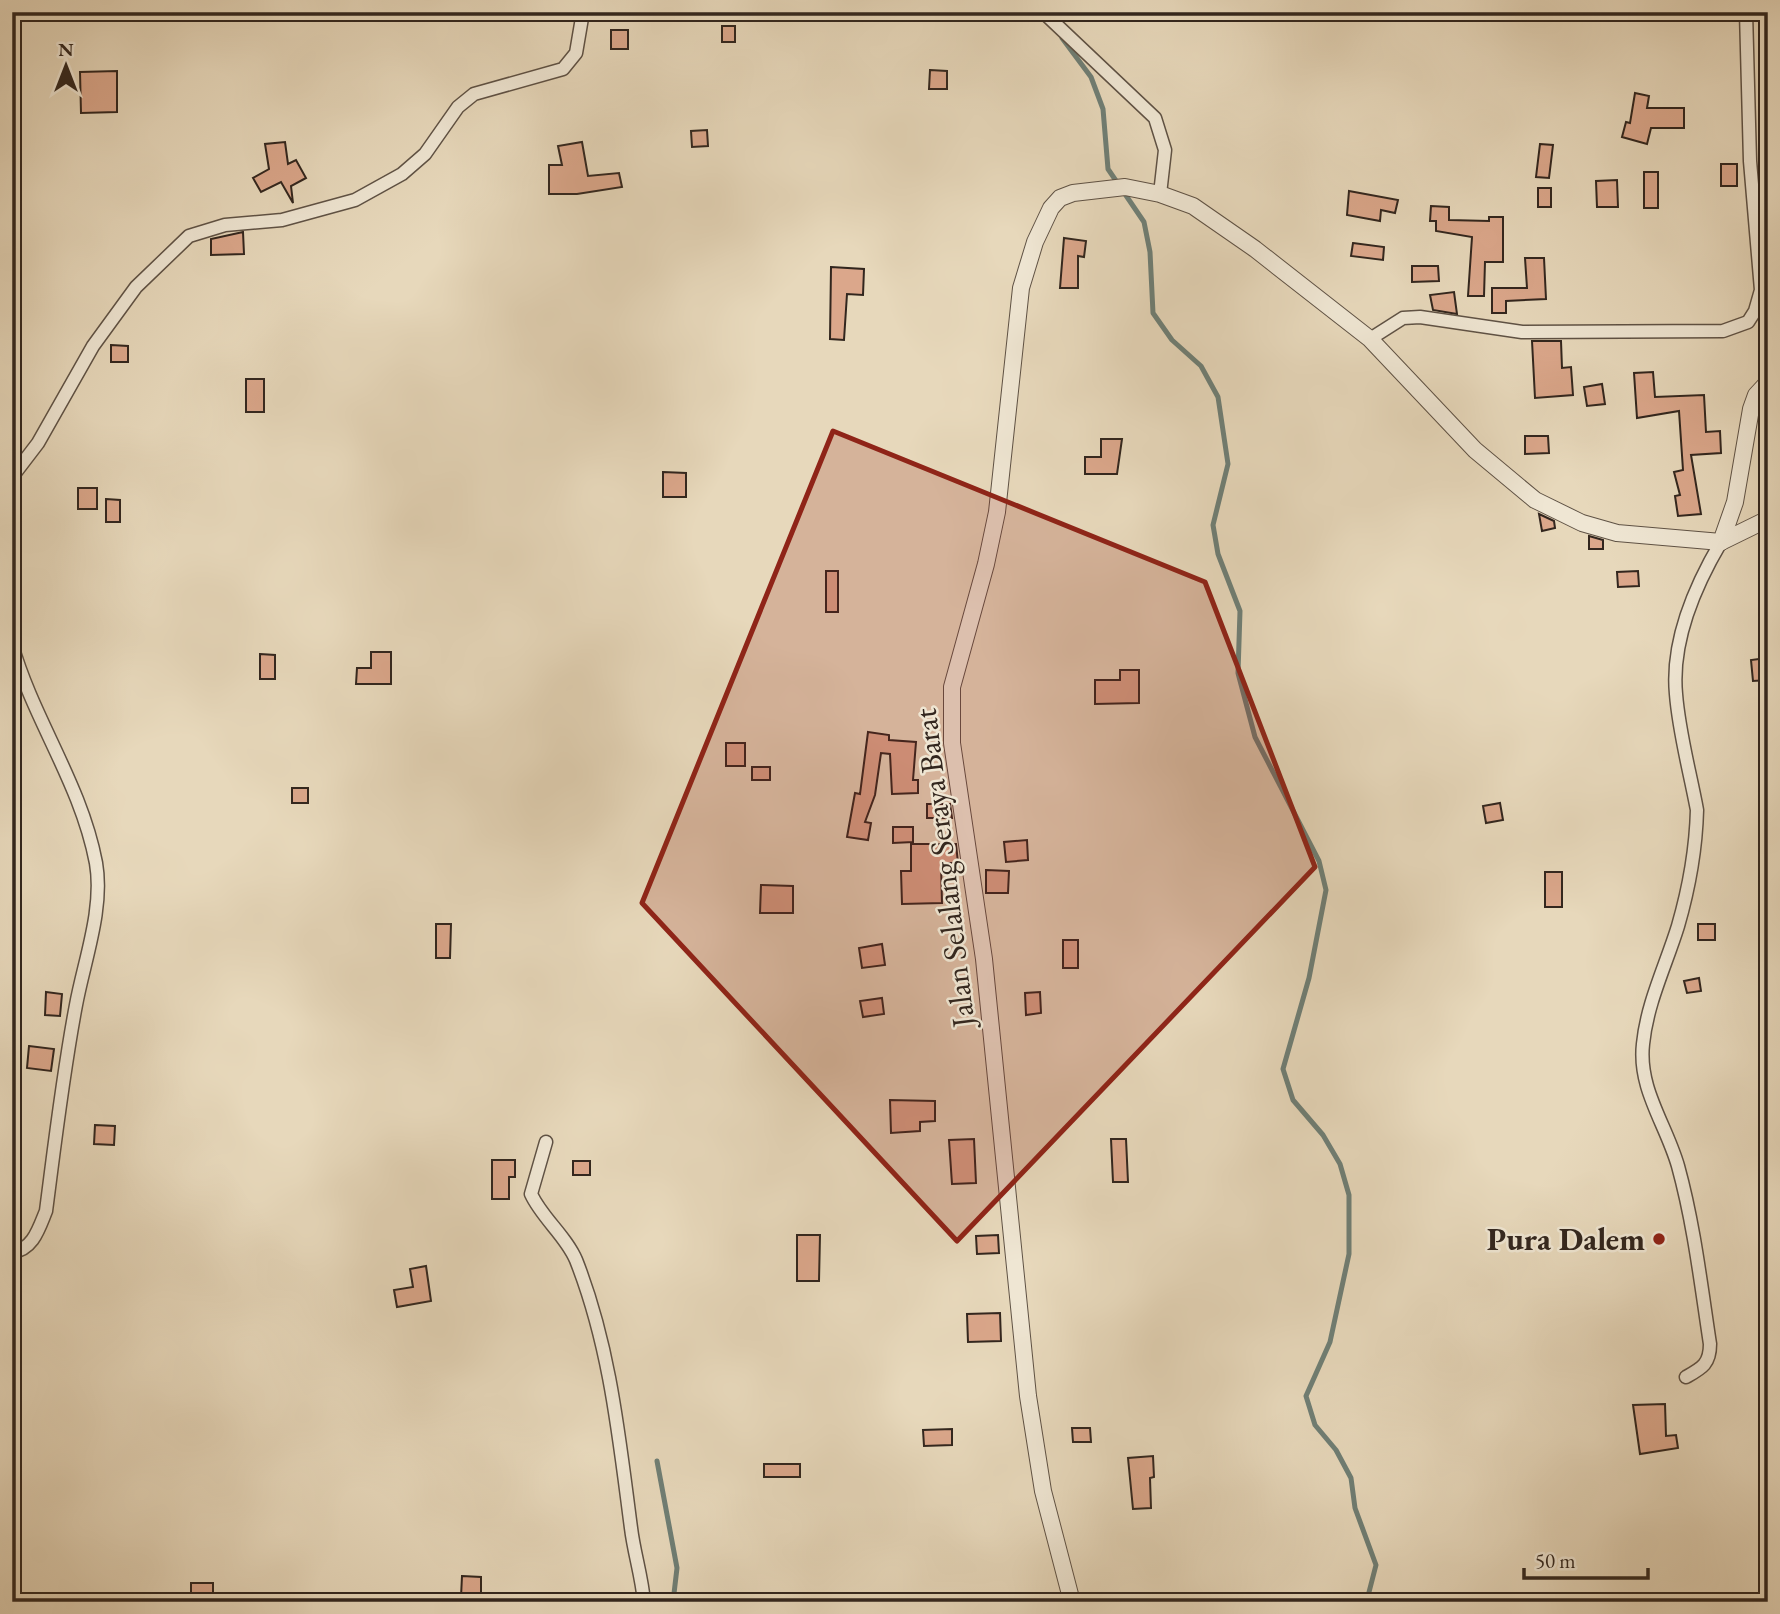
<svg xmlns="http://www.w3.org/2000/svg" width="1780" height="1614" font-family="'EB Garamond',serif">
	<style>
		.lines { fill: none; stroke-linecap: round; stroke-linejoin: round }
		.stream { stroke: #6f7f76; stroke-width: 5 }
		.building { fill: #dba78b; stroke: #32261e; stroke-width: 2 }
		.minor-casing { stroke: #5f5245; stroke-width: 15 }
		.tertiary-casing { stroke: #5f5245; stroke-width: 18 }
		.minor { stroke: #efe6d3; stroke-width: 12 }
		.tertiary { stroke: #efe6d3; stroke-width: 16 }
		.marked { fill: #8f2418; fill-opacity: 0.2; stroke: #8f2418; stroke-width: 5; stroke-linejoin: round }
		.poi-dot { fill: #8f2418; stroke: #efe6d3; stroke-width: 2.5 }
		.labels { text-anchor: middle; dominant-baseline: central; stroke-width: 5; stroke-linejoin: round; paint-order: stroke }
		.street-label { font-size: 32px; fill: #32261e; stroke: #efe6d3 }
		.poi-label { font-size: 32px; font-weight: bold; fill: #32261e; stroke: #efe6d3; text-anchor: end }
	</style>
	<rect width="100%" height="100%" fill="#e7d8bb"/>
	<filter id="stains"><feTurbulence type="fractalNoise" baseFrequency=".00286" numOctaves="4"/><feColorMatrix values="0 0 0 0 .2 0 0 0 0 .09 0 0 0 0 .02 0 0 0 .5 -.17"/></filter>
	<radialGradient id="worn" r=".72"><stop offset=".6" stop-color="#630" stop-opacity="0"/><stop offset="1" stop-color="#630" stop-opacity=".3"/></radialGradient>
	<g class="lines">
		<g class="stream">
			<path d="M 1062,38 L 1091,77 L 1103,109 L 1108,169 L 1144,222 L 1150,252 L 1153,313 L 1172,340 L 1201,366 L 1218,397 L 1228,464 L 1213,525 L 1218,554 L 1240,611 L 1238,673 L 1255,737 L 1319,861 L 1326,890 L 1309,978 L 1283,1069 L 1293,1100 L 1323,1135 L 1340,1164 L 1349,1195 L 1349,1254 L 1330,1342 L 1306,1396 L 1315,1425 L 1336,1450 L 1351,1478 L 1355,1508 L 1376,1565 L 1368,1596 L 1360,1602"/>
			<path d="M 657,1461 L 677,1568 L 673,1602"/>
		</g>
	</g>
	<g class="building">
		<rect x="722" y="26" width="13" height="16"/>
		<rect x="611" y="30" width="17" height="19"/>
		<path d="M 930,70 L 947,71 L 947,89 L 929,89 Z"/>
		<path d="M 117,71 L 117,112 L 81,113 L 80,72 Z"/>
		<path d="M 1635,93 L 1649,96 L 1647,108 L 1684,108 L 1684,128 L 1651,128 L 1647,144 L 1622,137 L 1626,122 L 1630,123 Z"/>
		<path d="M 707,130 L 708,146 L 692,147 L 691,131 Z"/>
		<path d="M 285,142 L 288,164 L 296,160 L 306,178 L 291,186 L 293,203 L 281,182 L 261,192 L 253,178 L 269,169 L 265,144 Z"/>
		<path d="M 582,142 L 588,176 L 619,173 L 622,187 L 577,194 L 549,194 L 549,165 L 562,165 L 558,146 Z"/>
		<path d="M 1540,144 L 1553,145 L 1549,178 L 1536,177 Z"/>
		<rect x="1721" y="164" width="16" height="22"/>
		<rect x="1644" y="172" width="14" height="36"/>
		<path d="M 1617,180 L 1618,207 L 1597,207 L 1596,181 Z"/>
		<rect x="1538" y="188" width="13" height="19"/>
		<path d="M 1349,191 L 1398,200 L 1395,213 L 1381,210 L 1380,221 L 1347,215 Z"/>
		<path d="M 1431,206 L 1449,207 L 1449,220 L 1489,221 L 1489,217 L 1503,217 L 1503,262 L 1485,262 L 1484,296 L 1468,296 L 1472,237 L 1436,231 L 1436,221 L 1430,221 Z"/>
		<path d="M 243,232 L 244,254 L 211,255 L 211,239 Z"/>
		<path d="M 1064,238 L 1086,241 L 1084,257 L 1078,256 L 1078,288 L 1060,288 Z"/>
		<path d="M 1353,243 L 1384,247 L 1383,260 L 1351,256 Z"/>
		<path d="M 1525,258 L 1544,258 L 1546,299 L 1506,301 L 1506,313 L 1492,313 L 1492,288 L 1527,288 Z"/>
		<path d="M 1412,266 L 1438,266 L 1439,281 L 1412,282 Z"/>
		<path d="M 831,267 L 864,269 L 863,295 L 847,294 L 844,340 L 830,339 Z"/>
		<path d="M 1454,292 L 1457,314 L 1433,310 L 1430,295 Z"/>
		<path d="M 1532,341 L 1561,341 L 1562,368 L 1571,367 L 1573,395 L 1535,398 Z"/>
		<path d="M 111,345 L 128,346 L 128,362 L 111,362 Z"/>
		<path d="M 1653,372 L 1655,397 L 1704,395 L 1706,432 L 1720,431 L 1721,453 L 1691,455 L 1701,514 L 1678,516 L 1675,496 L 1680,495 L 1674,472 L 1683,470 L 1679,411 L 1637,418 L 1634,373 Z"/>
		<rect x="246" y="379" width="18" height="33"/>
		<path d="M 1602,384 L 1605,404 L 1587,406 L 1584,387 Z"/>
		<path d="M 1525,436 L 1548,436 L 1549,453 L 1525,454 Z"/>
		<path d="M 1101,439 L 1122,439 L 1117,474 L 1085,474 L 1085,457 L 1101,457 Z"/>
		<path d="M 663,472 L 686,473 L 686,497 L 663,497 Z"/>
		<rect x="78" y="488" width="19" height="21"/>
		<path d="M 106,499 L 120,500 L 120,522 L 106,522 Z"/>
		<path d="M 1539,514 L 1554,521 L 1555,528 L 1542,531 Z"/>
		<path d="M 1589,536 L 1603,540 L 1603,549 L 1589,549 Z"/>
		<rect x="826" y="571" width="12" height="41"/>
		<path d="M 1638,571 L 1639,586 L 1618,587 L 1617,572 Z"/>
		<path d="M 371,652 L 391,652 L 391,684 L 356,684 L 357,668 L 371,668 Z"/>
		<path d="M 260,654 L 275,655 L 275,679 L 260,679 Z"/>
		<path d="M 1767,658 L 1768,680 L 1753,681 L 1751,660 Z"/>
		<path d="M 1120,670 L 1139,670 L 1139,703 L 1095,704 L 1095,680 L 1120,680 Z"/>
		<path d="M 868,732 L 889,735 L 889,740 L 916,742 L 913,780 L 918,780 L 918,793 L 892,794 L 890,754 L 881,753 L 875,795 L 865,822 L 871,823 L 868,840 L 847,837 L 855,793 L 860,794 Z"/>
		<rect x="726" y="743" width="19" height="23"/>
		<rect x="752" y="767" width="18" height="13"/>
		<rect x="292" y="788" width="16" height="15"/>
		<path d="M 1500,803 L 1503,820 L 1486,823 L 1483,806 Z"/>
		<path d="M 927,804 L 950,804 L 952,818 L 927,818 Z"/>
		<path d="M 893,827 L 913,827 L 913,842 L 893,843 Z"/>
		<path d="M 1027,840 L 1028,860 L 1006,862 L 1004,842 Z"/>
		<path d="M 911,844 L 956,844 L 958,863 L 941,863 L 942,903 L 902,904 L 901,871 L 911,871 Z"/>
		<path d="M 986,870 L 1009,871 L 1008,893 L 986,893 Z"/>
		<rect x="1545" y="872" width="17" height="35"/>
		<path d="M 761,885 L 793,886 L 793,913 L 760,913 Z"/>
		<path d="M 436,924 L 451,924 L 450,958 L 436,958 Z"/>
		<rect x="1698" y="924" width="17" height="16"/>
		<rect x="1063" y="940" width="15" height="28"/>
		<path d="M 882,944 L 885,965 L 862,968 L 859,948 Z"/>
		<path d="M 1699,978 L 1701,991 L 1687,993 L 1684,981 Z"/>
		<path d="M 46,992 L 62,994 L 60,1016 L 45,1015 Z"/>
		<path d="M 1040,992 L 1041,1013 L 1026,1015 L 1025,993 Z"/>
		<path d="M 882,998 L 884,1014 L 863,1017 L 860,1001 Z"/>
		<path d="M 29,1046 L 54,1049 L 51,1071 L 27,1068 Z"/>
		<path d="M 890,1100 L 935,1101 L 935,1121 L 920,1122 L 920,1131 L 891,1133 Z"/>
		<path d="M 95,1125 L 115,1126 L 114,1145 L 94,1144 Z"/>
		<path d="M 974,1139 L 976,1183 L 952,1184 L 949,1140 Z"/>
		<path d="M 1111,1139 L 1126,1139 L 1128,1182 L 1113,1182 Z"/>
		<path d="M 492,1160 L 515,1160 L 515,1177 L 509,1177 L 509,1199 L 492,1199 Z"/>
		<rect x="573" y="1161" width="17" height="14"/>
		<path d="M 797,1235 L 820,1235 L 819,1281 L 797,1281 Z"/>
		<path d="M 998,1235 L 999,1253 L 977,1254 L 976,1236 Z"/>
		<path d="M 426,1266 L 431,1301 L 397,1307 L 394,1290 L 413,1287 L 410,1269 Z"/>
		<path d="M 1000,1313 L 1001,1341 L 968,1342 L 967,1314 Z"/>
		<path d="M 1665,1404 L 1666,1436 L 1676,1435 L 1678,1448 L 1640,1454 L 1633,1405 Z"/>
		<path d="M 1072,1428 L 1090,1428 L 1091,1442 L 1073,1442 Z"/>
		<path d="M 952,1429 L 952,1445 L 924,1446 L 923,1430 Z"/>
		<path d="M 1153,1456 L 1154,1477 L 1150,1478 L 1151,1508 L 1133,1509 L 1128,1458 Z"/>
		<rect x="764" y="1464" width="36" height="13"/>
		<path d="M 462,1576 L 481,1577 L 481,1597 L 461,1597 Z"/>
		<rect x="191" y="1583" width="22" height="16"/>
	</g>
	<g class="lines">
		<defs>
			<g id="minor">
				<path d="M 1043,12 L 1155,118 L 1165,150 L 1160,194"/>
				<path d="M 1370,339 L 1403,318 L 1420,317 L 1522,332 L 1723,331 L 1748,322 L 1755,311 L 1761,290 L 1750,161 L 1746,12"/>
				<path d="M 12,477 L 38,443 L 93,346 L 136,287 L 189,236 L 225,225 L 282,220 L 355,200 L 402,174 L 425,154 L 458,107 L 474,94 L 563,69 L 576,53 L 583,12"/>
				<path d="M 12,645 C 34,721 81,784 96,863 C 104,909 84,961 76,1005 C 63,1073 55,1142 46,1211 C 39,1228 33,1250 12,1252"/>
				<path d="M 546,1142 L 531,1194 C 542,1218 566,1236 576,1260 C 610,1346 619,1437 631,1528 C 634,1553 642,1577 644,1602"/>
				<path d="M 1686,1377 C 1702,1368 1710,1364 1710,1344 C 1701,1285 1694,1224 1678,1166 C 1666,1124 1638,1089 1643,1044 C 1647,1003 1666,965 1678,926 C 1689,888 1696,849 1697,810 C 1690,772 1679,733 1676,694 C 1671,641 1695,586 1721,542"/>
			</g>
			<g id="tertiary">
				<path d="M 1721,542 L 1768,519"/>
				<path d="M 1072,1602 L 1043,1491 L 1028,1396 L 984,959 L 952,743 L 952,687 L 986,564 L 997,512 L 1021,288 L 1035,242 L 1051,208 L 1060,198 L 1073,193 L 1125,187 L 1160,194 L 1193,206 L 1255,249 L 1370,339 L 1475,450 L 1535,500 L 1582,523 L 1617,533 L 1721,542 L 1735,502 L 1751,409 L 1756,395 L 1768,382"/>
			</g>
		</defs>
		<use href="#minor" class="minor-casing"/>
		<use href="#tertiary" class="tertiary-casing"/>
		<use href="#minor" class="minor"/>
		<use href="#tertiary" class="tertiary"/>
	</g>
	<path class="marked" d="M 833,431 L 1205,582 L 1315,867 L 957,1241 L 642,903 Z"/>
	<circle class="poi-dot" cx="1659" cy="1239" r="7"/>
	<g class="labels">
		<g class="street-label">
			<text transform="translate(944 868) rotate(-97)">Jalan Selalang Seraya Barat</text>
		</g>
		<g class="poi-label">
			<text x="1645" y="1239">Pura Dalem</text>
		</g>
	</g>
	<rect width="1780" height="1614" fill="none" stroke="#e7d8bb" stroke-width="42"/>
	<rect x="14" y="14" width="1752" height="1586" fill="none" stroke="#32261e" stroke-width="3.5"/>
	<rect x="21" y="21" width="1738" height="1572" fill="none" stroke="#32261e" stroke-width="2"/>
	<g transform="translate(66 66)" stroke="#efe6d3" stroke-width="5" paint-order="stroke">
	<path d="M0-5L12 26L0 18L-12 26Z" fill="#32261e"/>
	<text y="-10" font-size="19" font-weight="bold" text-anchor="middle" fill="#32261e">N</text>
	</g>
	<path d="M1524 1568v10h124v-10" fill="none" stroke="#32261e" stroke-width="3.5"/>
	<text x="1535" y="1568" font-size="21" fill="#32261e" stroke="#efe6d3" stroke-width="5" paint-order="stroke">50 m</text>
	<rect width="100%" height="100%" filter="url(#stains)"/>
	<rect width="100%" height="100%" fill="url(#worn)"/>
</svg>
